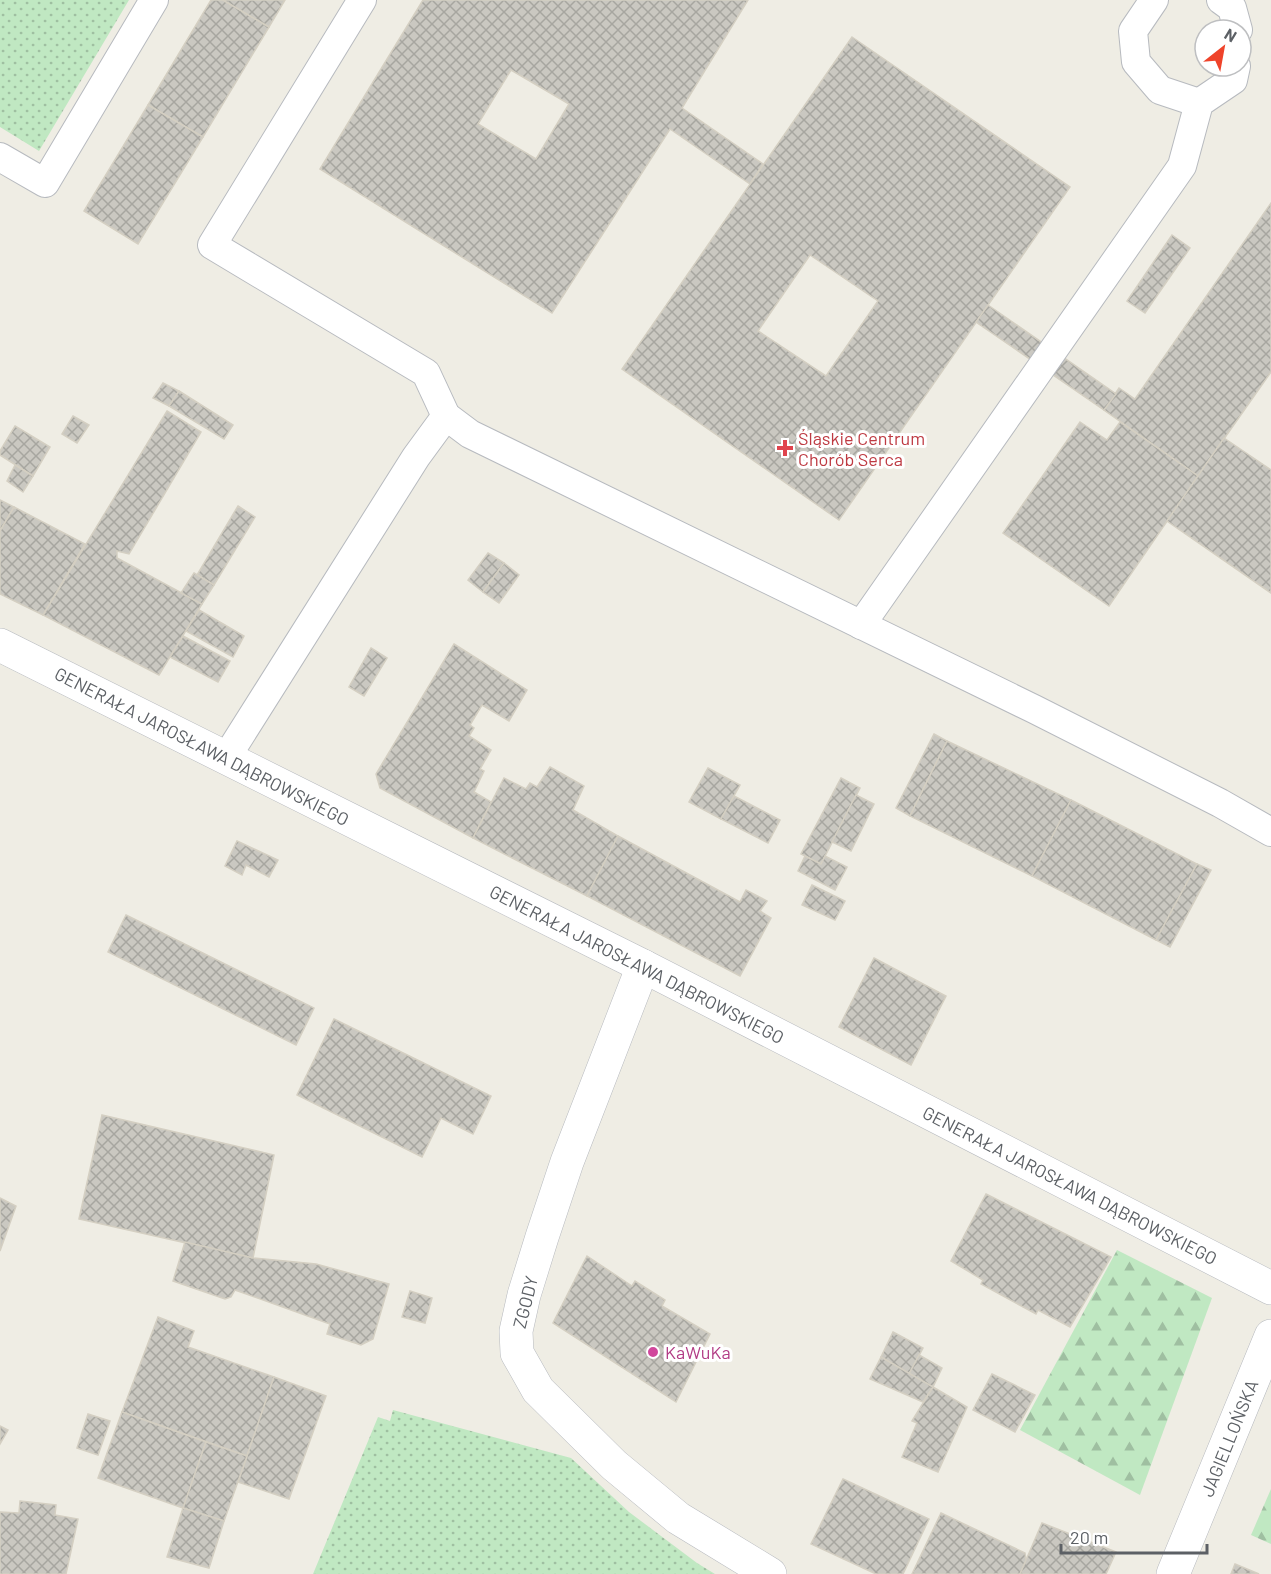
<svg xmlns="http://www.w3.org/2000/svg" width="1271" height="1574" font-family="Barlow,sans-serif">
	<style>
		.grass { fill: url(#grass-dots) }
		.forest { fill: url(#forest-firs) }
		.building { fill: url(#building-cross-hatch); stroke: #d4cfc2; stroke-width: 1.5; fill-rule: evenodd }
		.lines { fill: none; stroke-linecap: round; stroke-linejoin: round }
		.service-casing { stroke: #b7babf; stroke-width: 30 }
		.minor-casing { stroke: #b7babf; stroke-width: 34 }
		.service { stroke: #fff; stroke-width: 28 }
		.minor { stroke: #fff; stroke-width: 33 }
		.health-dot { fill: #e0444e; stroke: #fff; stroke-width: 2 }
		.hotel-dot { fill: #d1479c; stroke: #fff; stroke-width: 2 }
		.labels { text-anchor: middle; dominant-baseline: central; stroke-width: 6; stroke-linejoin: round; paint-order: stroke }
		.health-label { font-size: 18px; fill: #be3a42; stroke: #fff; text-anchor: start }
		.street-label { font-size: 18px; fill: #5c6065; stroke: #fff }
		.hotel-label { font-size: 18px; fill: #b23c85; stroke: #fff; text-anchor: start }
	</style>
	<defs>
		<pattern id="grass-dots" width="8" height="8" patternUnits="userSpaceOnUse" patternTransform="scale(1.5)"><rect width="8" height="8" fill="#c0e8c2"/><path d="M2 2h.1M6 6h.1" fill="none" stroke="#9fbfa1" stroke-width="1.8" stroke-linecap="round"/></pattern>
		<pattern id="forest-firs" width="22" height="20" patternUnits="userSpaceOnUse" patternTransform="scale(1.5)"><rect width="22" height="20" fill="#c0e8c2"/><path d="M5 1l3.5 6h-7zM16 11l3.5 6h-7z" fill="#9fbfa1"/></pattern>
		<pattern id="building-cross-hatch" width="8" height="8" patternUnits="userSpaceOnUse" patternTransform="scale(1.5)"><rect width="8" height="8" fill="#cac8c1"/><path d="M0 0l8 8M0 8l8-8" fill="none" stroke="#a7a6a0"/></pattern>
	</defs>
	<rect width="100%" height="100%" fill="#efede4"/>
	<g class="grass">
		<path d="M 0,0 L 129,0 L 39,151 L 0,127 Z"/>
		<path d="M 393,1410 L 571,1458 L 629,1512 L 697,1563 L 715,1574 L 313,1574 L 378,1417 L 390,1421 Z"/>
	</g>
	<g class="forest">
		<path d="M 1117,1250 L 1212,1298 L 1140,1495 L 1020,1430 Z"/>
		<path d="M 1271,1489 L 1271,1544 L 1251,1535 Z"/>
	</g>
	<g class="building">
		<path d="M 211,0 L 223,0 L 269,27 L 203,137 L 148,105 Z"/>
		<path d="M 223,0 L 285,0 L 269,27 Z"/>
		<path d="M 423,0 L 748,0 L 682,108 L 763,164 L 750,184 L 670,129 L 552,313 L 320,169 ZM 511,70 L 569,104 L 536,159 L 478,124 Z"/>
		<path d="M 852,37 L 1070,187 L 839,520 L 622,369 ZM 810,255 L 878,301 L 826,376 L 758,331 Z"/>
		<path d="M 148,105 L 203,137 L 138,244 L 84,211 Z"/>
		<path d="M 1271,203 L 1271,372 L 1198,476 L 1104,410 L 1119,388 L 1135,399 Z"/>
		<path d="M 1172,235 L 1190,248 L 1145,313 L 1127,301 Z"/>
		<path d="M 988,305 L 1116,394 L 1104,410 L 976,322 Z"/>
		<path d="M 163,383 L 179,391 L 169,406 L 153,398 Z"/>
		<path d="M 179,391 L 233,425 L 224,439 L 169,406 Z"/>
		<path d="M 167,411 L 201,432 L 129,554 L 117,551 L 117,558 L 202,604 L 159,675 L 43,615 Z"/>
		<path d="M 73,416 L 89,425 L 77,443 L 62,434 Z"/>
		<path d="M 1080,422 L 1107,440 L 1120,422 L 1198,476 L 1109,606 L 1003,533 Z"/>
		<path d="M 15,426 L 50,447 L 33,476 L 0,455 L 0,451 Z"/>
		<path d="M 1224,438 L 1271,470 L 1271,593 L 1167,521 Z"/>
		<path d="M 15,465 L 33,476 L 23,492 L 7,481 Z"/>
		<path d="M 0,500 L 14,507 L 0,531 Z"/>
		<path d="M 238,506 L 255,517 L 214,585 L 197,575 Z"/>
		<path d="M 14,507 L 85,544 L 43,615 L 0,594 L 0,531 Z"/>
		<path d="M 488,553 L 504,563 L 483,592 L 468,580 Z"/>
		<path d="M 504,563 L 519,575 L 499,603 L 483,592 Z"/>
		<path d="M 194,573 L 214,585 L 202,604 L 181,593 Z"/>
		<path d="M 199,610 L 244,636 L 233,657 L 186,631 Z"/>
		<path d="M 183,636 L 230,661 L 218,682 L 170,657 Z"/>
		<path d="M 454,644 L 527,690 L 509,721 L 482,705 L 470,725 L 474,728 L 469,736 L 491,750 L 480,769 L 484,771 L 474,792 L 491,802 L 473,838 L 380,788 L 376,774 Z"/>
		<path d="M 371,648 L 387,658 L 364,696 L 349,687 Z"/>
		<path d="M 934,734 L 947,741 L 910,816 L 896,808 Z"/>
		<path d="M 947,741 L 1071,800 L 1032,876 L 910,816 Z"/>
		<path d="M 550,767 L 584,786 L 573,810 L 618,836 L 587,896 L 473,838 L 504,778 L 526,789 L 530,783 L 537,787 Z"/>
		<path d="M 708,768 L 740,785 L 721,819 L 689,802 Z"/>
		<path d="M 841,778 L 860,788 L 821,864 L 801,854 Z"/>
		<path d="M 856,795 L 874,804 L 851,851 L 832,842 Z"/>
		<path d="M 734,796 L 780,820 L 768,843 L 721,819 Z"/>
		<path d="M 1071,800 L 1197,864 L 1156,940 L 1032,876 Z"/>
		<path d="M 618,836 L 740,902 L 746,890 L 767,901 L 760,911 L 771,918 L 740,976 L 587,896 Z"/>
		<path d="M 237,841 L 278,860 L 269,877 L 246,865 L 242,875 L 225,866 Z"/>
		<path d="M 805,856 L 821,864 L 825,856 L 847,867 L 835,890 L 798,871 Z"/>
		<path d="M 1197,864 L 1211,870 L 1170,947 L 1156,940 Z"/>
		<path d="M 812,885 L 845,901 L 835,920 L 802,905 Z"/>
		<path d="M 126,915 L 314,1008 L 296,1045 L 108,952 Z"/>
		<path d="M 874,958 L 946,996 L 911,1065 L 839,1027 Z"/>
		<path d="M 334,1019 L 491,1096 L 473,1134 L 441,1118 L 422,1157 L 297,1095 Z"/>
		<path d="M 102,1115 L 274,1155 L 253,1258 L 79,1219 Z"/>
		<path d="M 986,1194 L 1111,1257 L 1070,1327 L 1038,1310 L 1036,1314 L 981,1284 L 983,1280 L 951,1261 Z"/>
		<path d="M 0,1198 L 16,1206 L 0,1251 Z"/>
		<path d="M 185,1242 L 253,1258 L 316,1264 L 389,1284 L 373,1339 L 361,1345 L 327,1334 L 330,1324 L 235,1290 L 231,1297 L 225,1299 L 173,1281 Z"/>
		<path d="M 587,1256 L 632,1286 L 635,1281 L 665,1300 L 662,1306 L 710,1334 L 676,1402 L 553,1323 Z"/>
		<path d="M 410,1291 L 432,1298 L 425,1323 L 402,1317 Z"/>
		<path d="M 158,1317 L 194,1331 L 188,1347 L 274,1377 L 247,1456 L 122,1412 Z"/>
		<path d="M 893,1332 L 923,1348 L 909,1374 L 881,1357 Z"/>
		<path d="M 919,1355 L 942,1368 L 933,1387 L 909,1374 Z"/>
		<path d="M 881,1357 L 933,1387 L 923,1402 L 870,1379 Z"/>
		<path d="M 992,1374 L 1035,1395 L 1015,1432 L 973,1410 Z"/>
		<path d="M 274,1377 L 326,1396 L 289,1499 L 238,1482 Z"/>
		<path d="M 933,1387 L 967,1407 L 938,1472 L 902,1457 L 917,1423 L 912,1421 Z"/>
		<path d="M 122,1412 L 206,1442 L 183,1508 L 98,1478 Z"/>
		<path d="M 88,1414 L 110,1421 L 98,1455 L 77,1448 Z"/>
		<path d="M 0,1426 L 8,1430 L 0,1444 Z"/>
		<path d="M 206,1442 L 247,1456 L 224,1521 L 183,1508 Z"/>
		<path d="M 843,1479 L 929,1519 L 903,1574 L 876,1574 L 811,1544 Z"/>
		<path d="M 20,1501 L 56,1505 L 55,1515 L 78,1519 L 66,1574 L 0,1574 L 0,1512 L 19,1513 Z"/>
		<path d="M 183,1508 L 224,1521 L 209,1568 L 167,1557 Z"/>
		<path d="M 941,1513 L 1025,1553 L 1026,1560 L 1020,1574 L 912,1574 Z"/>
		<path d="M 1042,1523 L 1116,1552 L 1106,1574 L 1020,1574 Z"/>
		<path d="M 1235,1564 L 1259,1574 L 1231,1574 Z"/>
	</g>
	<g class="lines">
		<defs>
			<g id="service">
				<path d="M 362,0 L 212,245 L 426,373 L 446,416 L 470,434 L 1034,709 L 1220,803 L 1271,832"/>
				<path d="M 1154,0 L 1133,31 L 1136,62 L 1160,90 L 1199,103"/>
				<path d="M 1221,0 L 1232,8 L 1238,30"/>
				<path d="M 0,157 L 45,183 L 154,0"/>
				<path d="M 861,625 L 1182,166 L 1199,103 L 1233,80 L 1236,66"/>
				<path d="M 226,758 L 416,457 L 446,416"/>
			</g>
			<g id="minor">
				<path d="M 0,645 L 643,966 L 1271,1288"/>
				<path d="M 643,966 L 567,1162 L 542,1237 L 524,1295 L 516,1331 L 517,1353 L 538,1390 L 614,1465 L 678,1518 L 770,1574"/>
				<path d="M 1173,1574 L 1271,1336"/>
			</g>
		</defs>
		<use href="#service" class="service-casing"/>
		<use href="#minor" class="minor-casing"/>
		<use href="#service" class="service"/>
		<use href="#minor" class="minor"/>
	</g>
	<path class="health-dot" d="M782 439h6v6h6v6h-6v6h-6v-6h-6v-6h6z"/>
	<circle class="hotel-dot" cx="653" cy="1352" r="6"/>
	<g class="labels">
		<g class="health-label">
			<text x="798" y="438">Śląskie Centrum<tspan x="798" dy="21">Chorób Serca</tspan></text>
		</g>
		<g class="street-label">
			<text transform="translate(202 746) rotate(27)">GENERAŁA JAROSŁAWA DĄBROWSKIEGO</text>
			<text transform="translate(637 964) rotate(27)">GENERAŁA JAROSŁAWA DĄBROWSKIEGO</text>
			<text transform="translate(1070 1185) rotate(27)">GENERAŁA JAROSŁAWA DĄBROWSKIEGO</text>
			<text transform="translate(525 1302) rotate(-76)">ZGODY</text>
			<text transform="translate(1229 1438) rotate(-68)">JAGIELLOŃSKA</text>
		</g>
		<g class="hotel-label">
			<text x="665" y="1352">KaWuKa</text>
		</g>
	</g>
	<g transform="translate(1223 48) rotate(31)"><circle r="28" fill="#ffffff" stroke="#bebfc1" stroke-width="1.5"/>
	<path d="M0-4.5L10 22L0 15L-10 22Z" fill="#ef432a"/>
	<text y="-9" font-size="16" font-weight="bold" text-anchor="middle" fill="#5c6065">N</text>
	</g>
	<path d="M1061 1544v9h146v-9" fill="none" stroke="#5c6065" stroke-width="3"/>
	<text x="1070" y="1544" font-size="18" fill="#5c6065" stroke="#ffffff" stroke-width="4.5" paint-order="stroke">20 m</text>
</svg>
